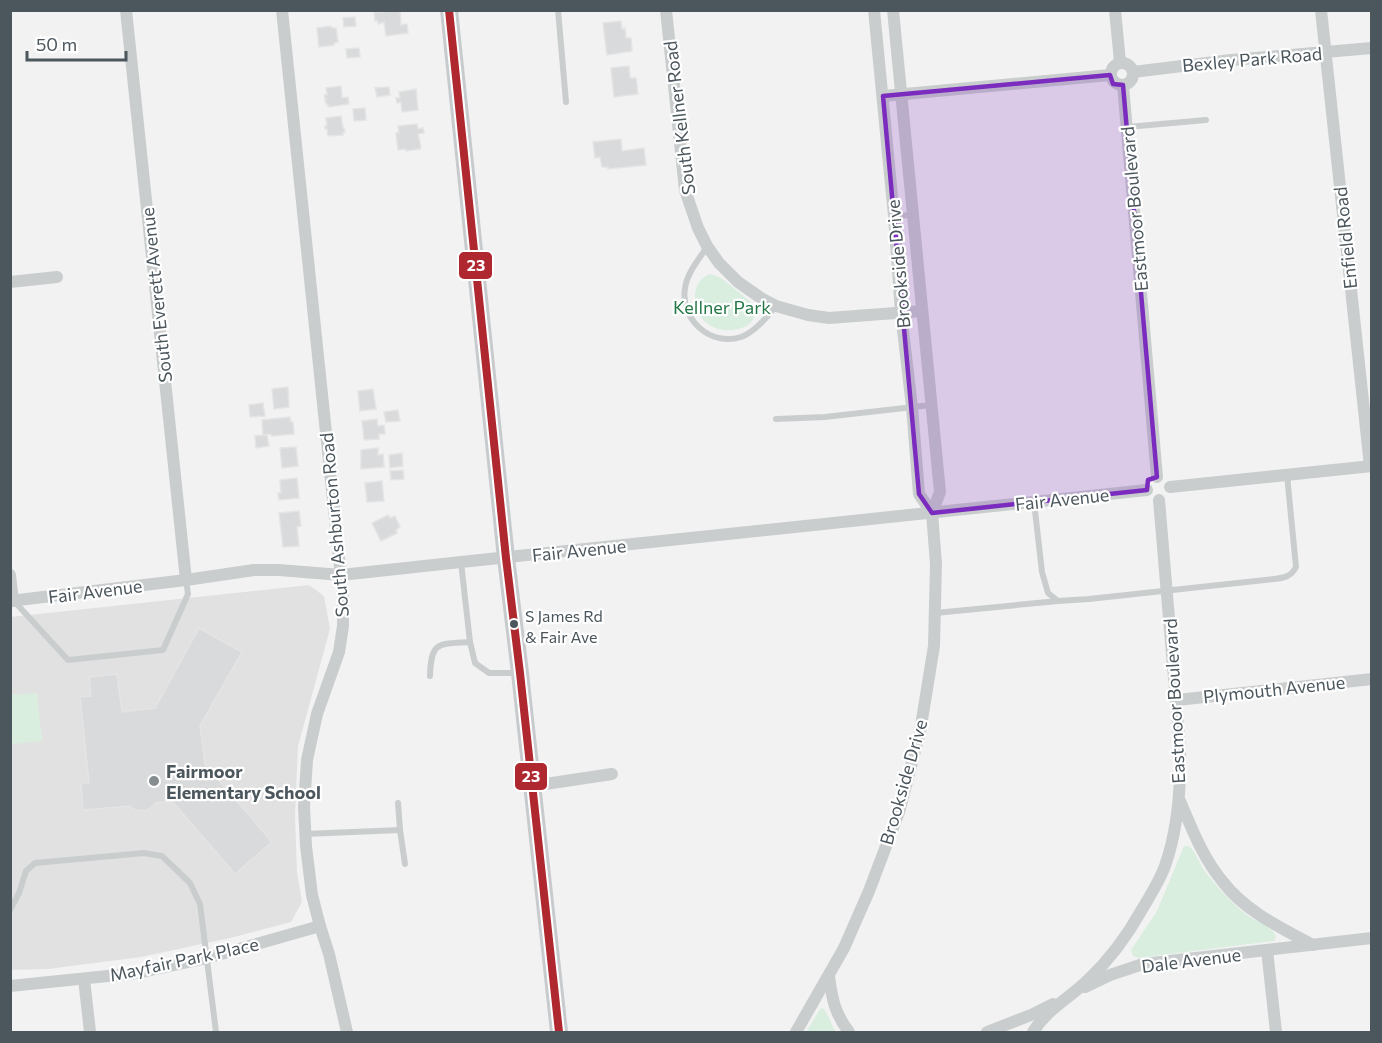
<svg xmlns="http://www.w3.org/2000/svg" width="1382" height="1043" font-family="Commissioner,sans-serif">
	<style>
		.education { fill: #e1e1e2 }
		.green { fill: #daeee0 }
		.building { fill: #d9dadb; stroke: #e4e4e5; stroke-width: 1.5 }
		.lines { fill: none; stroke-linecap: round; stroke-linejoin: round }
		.service { stroke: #cacdce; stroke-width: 6 }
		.minor { stroke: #cacdce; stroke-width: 12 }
		.primary { stroke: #c8cbcd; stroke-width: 18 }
		.bus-1-casing { stroke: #fff; stroke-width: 12 }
		.bus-1 { stroke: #af272f; stroke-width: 8 }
		.marked { fill: #7b2cbf; fill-opacity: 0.2; stroke: #7b2cbf; stroke-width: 4.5; stroke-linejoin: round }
		.bus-dot { fill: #4b565d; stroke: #fff; stroke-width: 2 }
		.poi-dot { fill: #868d91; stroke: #fff; stroke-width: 2 }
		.labels { text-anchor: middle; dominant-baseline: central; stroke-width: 4.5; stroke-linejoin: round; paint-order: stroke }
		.bus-label { font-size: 16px; fill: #4b565d; stroke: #fff; text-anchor: start }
		.street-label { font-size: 18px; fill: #4b565d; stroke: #fff }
		.park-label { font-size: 18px; fill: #247746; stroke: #fff }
		.poi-label { font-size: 18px; font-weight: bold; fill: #4b565d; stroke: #fff; text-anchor: start }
		.line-badge { stroke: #fff; stroke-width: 2 }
		.badge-label { font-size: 16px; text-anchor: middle; font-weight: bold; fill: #fff }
	</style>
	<rect width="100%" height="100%" fill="#f3f2f2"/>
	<path class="education" d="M 309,585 L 324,596 L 330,629 L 298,746 L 295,816 L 297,872 L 302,902 L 291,922 L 230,938 L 141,957 L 48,969 L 11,970 L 10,617 Z"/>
	<g class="green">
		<path d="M 711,274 L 721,278 L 751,302 C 773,334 693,348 695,294 C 696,284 701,277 711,274 Z"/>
		<path d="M 37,693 L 42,741 L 12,744 L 11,695 Z"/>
		<path d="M 1184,846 L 1189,846 C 1196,852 1199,862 1204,870 C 1216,886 1231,902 1247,915 C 1256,922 1273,926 1276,937 L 1274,941 L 1138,958 L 1133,956 L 1131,950 L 1157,911 Z"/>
		<path d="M 823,1008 C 828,1013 832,1026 836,1032 L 806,1032 L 820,1009 Z"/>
	</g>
	<g class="building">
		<path d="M 400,10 L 401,25 L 407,24 L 408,33 L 386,36 L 384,22 L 378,24 L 378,21 L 375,21 L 374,13 Z"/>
		<path d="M 355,17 L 356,26 L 344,27 L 343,18 Z"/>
		<path d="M 621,21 L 622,29 L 625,28 L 626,38 L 631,38 L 632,51 L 607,55 L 603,23 Z"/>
		<path d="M 331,26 L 332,28 L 336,28 L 338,42 L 334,43 L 334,45 L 319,47 L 317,28 Z"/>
		<path d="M 359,48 L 360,57 L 347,58 L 346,49 Z"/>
		<path d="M 629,66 L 630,78 L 636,78 L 638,94 L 614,97 L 611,68 Z"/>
		<path d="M 341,86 L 342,98 L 348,97 L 349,104 L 328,107 L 328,104 L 326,104 L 325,100 L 327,99 L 325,99 L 324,95 L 327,95 L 326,88 Z"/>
		<path d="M 389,87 L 390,95 L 377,97 L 375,88 Z"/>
		<path d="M 416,89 L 418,110 L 402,112 L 401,102 L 397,103 L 396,98 L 400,98 L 399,92 Z"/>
		<path d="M 365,108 L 366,120 L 354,121 L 353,109 Z"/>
		<path d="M 341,116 L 343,128 L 344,128 L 345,132 L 343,132 L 343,135 L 328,136 L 327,129 L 325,129 L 325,126 L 327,126 L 326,118 Z"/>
		<path d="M 417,124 L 418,129 L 423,128 L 424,133 L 418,134 L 421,147 L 420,149 L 406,151 L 406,149 L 398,150 L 396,133 L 399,133 L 398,126 Z"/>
		<path d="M 621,139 L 622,151 L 644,148 L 646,165 L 608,169 L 608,167 L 602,167 L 600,157 L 595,158 L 593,142 Z"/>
		<path d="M 288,387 L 289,407 L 274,409 L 272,389 Z"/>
		<path d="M 373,389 L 376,409 L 360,411 L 358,391 Z"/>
		<path d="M 263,403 L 265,416 L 250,417 L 249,405 Z"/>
		<path d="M 398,410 L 400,421 L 386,422 L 384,412 Z"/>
		<path d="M 290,417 L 291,422 L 293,422 L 294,434 L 272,436 L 271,434 L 263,435 L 262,420 Z"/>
		<path d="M 377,419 L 378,426 L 384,425 L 385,434 L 379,434 L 379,439 L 364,440 L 362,421 Z"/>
		<path d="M 267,435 L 269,446 L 256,448 L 255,436 Z"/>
		<path d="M 296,447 L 298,466 L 282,468 L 280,448 Z"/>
		<path d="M 378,448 L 378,455 L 383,454 L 384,467 L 361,469 L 361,450 Z"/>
		<path d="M 402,453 L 403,466 L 390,468 L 389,455 Z"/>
		<path d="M 403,470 L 404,479 L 391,480 L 390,471 Z"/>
		<path d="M 297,478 L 299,498 L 279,500 L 278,493 L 281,493 L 280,480 Z"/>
		<path d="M 382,481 L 384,501 L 367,502 L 365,483 Z"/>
		<path d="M 299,511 L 301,526 L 297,527 L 299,546 L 283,547 L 279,513 Z"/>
		<path d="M 388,515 L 390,518 L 395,516 L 400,527 L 396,530 L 397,533 L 381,541 L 372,523 Z"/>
		<path d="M 199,628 L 242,652 L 200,726 L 205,764 L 272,842 L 235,874 L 172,801 L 156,803 L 151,808 L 145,811 L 135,810 L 130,806 L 83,810 L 81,783 L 89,783 L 80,697 L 91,696 L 89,677 L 117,674 L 122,712 L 155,708 Z"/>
	</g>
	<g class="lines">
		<g class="service">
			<path d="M 558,10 L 566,102"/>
			<path d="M 1127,127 L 1206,120"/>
			<path d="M 894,216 L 913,215"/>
			<path d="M 707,247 C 699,259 687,273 685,288 C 680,319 710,347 741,337 C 755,332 767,317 776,306"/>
			<path d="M 776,419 L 825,417 L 931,405"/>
			<path d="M 1034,502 L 1042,572 L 1048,593 L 1058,601 L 1089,599 L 1274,579 C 1283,578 1291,577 1296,567 L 1287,475"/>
			<path d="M 461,562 L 470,642 L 475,663 L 489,673 L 518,673"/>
			<path d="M 14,601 L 68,660 L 163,650 L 188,594 L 186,580"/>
			<path d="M 935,613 L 1058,601"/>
			<path d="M 430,676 C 431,641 438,644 470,642"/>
			<path d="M 398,803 L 400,830"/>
			<path d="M 305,834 L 400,830 L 405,864"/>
			<path d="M 10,910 L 19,893 L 26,871 L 35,863 L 144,853 L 162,856 L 190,883 L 200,904 L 216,1032"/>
		</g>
		<g class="minor">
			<path d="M 126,10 L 186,580"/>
			<path d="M 282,10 L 343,596 L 343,626 L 339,652 L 317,714 L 307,760 L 304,807 L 306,846 L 312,895 L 320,926 L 329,954 L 347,1032"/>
			<path d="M 666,10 L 685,190 L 698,228 L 707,246 L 719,263 L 738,282 L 761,298 L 776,306 L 808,315 L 829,318 L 922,311"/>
			<path d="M 874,10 L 894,216 L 901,313 L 912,407 L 919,494 L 932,513"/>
			<path d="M 1115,10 L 1120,62"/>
			<path d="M 1321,10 L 1370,466"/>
			<circle cx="1122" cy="74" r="11"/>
			<path d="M 1133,72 L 1231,60 L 1372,48"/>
			<path d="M 1123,85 L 1157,477"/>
			<path d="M 883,96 L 1110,75"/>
			<path d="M 10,282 L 57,277"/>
			<path d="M 1170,487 L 1372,466"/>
			<path d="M 10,575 L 13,601"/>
			<path d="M 10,601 L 186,580 L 254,570 L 279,570 L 341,575 L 461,562 L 1147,490"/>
			<path d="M 1177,700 L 1372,679"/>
			<path d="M 532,786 L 612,774"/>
			<path d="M 1180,801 C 1192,829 1203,858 1223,882 C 1245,911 1281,928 1313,945"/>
			<path d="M 1267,950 L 1276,1032"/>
			<path d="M 829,976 C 832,999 835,1014 849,1032"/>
			<path d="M 84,979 L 90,1032"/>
			<path d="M 10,986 L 137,973 L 207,958 L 320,926"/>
			<path d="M 1085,987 L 1110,975 L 1143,964 L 1372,938"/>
			<path d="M 796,1032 L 844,948 L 869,891 L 899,812 L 920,732 L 934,646 L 936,564 L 932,513 L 940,492 L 893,10"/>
			<path d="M 987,1032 L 1031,1015 L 1053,1004"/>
			<path d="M 1033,1032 C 1048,1008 1070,998 1089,979 C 1110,959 1127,936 1141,911 C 1150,896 1159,882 1165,866 C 1178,829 1181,789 1180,749 L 1159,500"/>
		</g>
		<path class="primary" d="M 449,10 L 506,558 L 520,673 L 559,1032"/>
		<defs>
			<path id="bus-1" d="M 449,10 L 506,558 L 520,673 L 559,1032"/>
		</defs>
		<use href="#bus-1" class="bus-1-casing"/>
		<use href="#bus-1" class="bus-1"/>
	</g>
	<path class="marked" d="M 1110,75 L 1113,84 L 1123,85 L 1157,477 L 1148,480 L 1147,490 L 932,513 L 919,494 L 883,96 Z"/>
	<circle class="bus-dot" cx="514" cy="624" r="5"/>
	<circle class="poi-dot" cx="154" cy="781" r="6"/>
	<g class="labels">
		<g class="bus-label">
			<text x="525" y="615">S James Rd<tspan x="525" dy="21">&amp; Fair Ave</tspan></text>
		</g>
		<g class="street-label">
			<text transform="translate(1252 59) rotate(-5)">Bexley Park Road</text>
			<text transform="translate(679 118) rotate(-97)">South Kellner Road</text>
			<text transform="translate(1134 209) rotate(-95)">Eastmoor Boulevard</text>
			<text transform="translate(1345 238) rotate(-96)">Enfield Road</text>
			<text transform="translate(898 264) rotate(-95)">Brookside Drive</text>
			<text transform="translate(156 295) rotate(-96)">South Everett Avenue</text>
			<text transform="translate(1062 499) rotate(-6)">Fair Avenue</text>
			<text transform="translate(334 525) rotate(-95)">South Ashburton Road</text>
			<text transform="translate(579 550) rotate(-6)">Fair Avenue</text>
			<text transform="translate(95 591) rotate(-7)">Fair Avenue</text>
			<text transform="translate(1274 689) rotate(-6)">Plymouth Avenue</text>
			<text transform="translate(1174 701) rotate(-93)">Eastmoor Boulevard</text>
			<text transform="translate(903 782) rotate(-74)">Brookside Drive</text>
			<text transform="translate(184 959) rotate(-12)">Mayfair Park Place</text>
			<text transform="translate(1191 960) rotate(-7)">Dale Avenue</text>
		</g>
		<g class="park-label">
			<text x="722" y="307">Kellner Park</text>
		</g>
		<g class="poi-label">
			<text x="166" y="771">Fairmoor<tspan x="166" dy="21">Elementary School</tspan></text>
		</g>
	</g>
	<g class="line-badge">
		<rect x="458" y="251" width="35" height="29" rx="6" fill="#af272f"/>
		<rect x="514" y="762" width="34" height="29" rx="6" fill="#af272f"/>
	</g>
	<g class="badge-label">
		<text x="476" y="271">23</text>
		<text x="531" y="782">23</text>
	</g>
	<rect width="1382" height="1043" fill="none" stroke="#4b565d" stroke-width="24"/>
	<path d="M27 51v9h99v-9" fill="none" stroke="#4b565d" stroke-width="3"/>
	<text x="36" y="51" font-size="18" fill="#4b565d" stroke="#ffffff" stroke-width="4.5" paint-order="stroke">50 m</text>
</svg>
